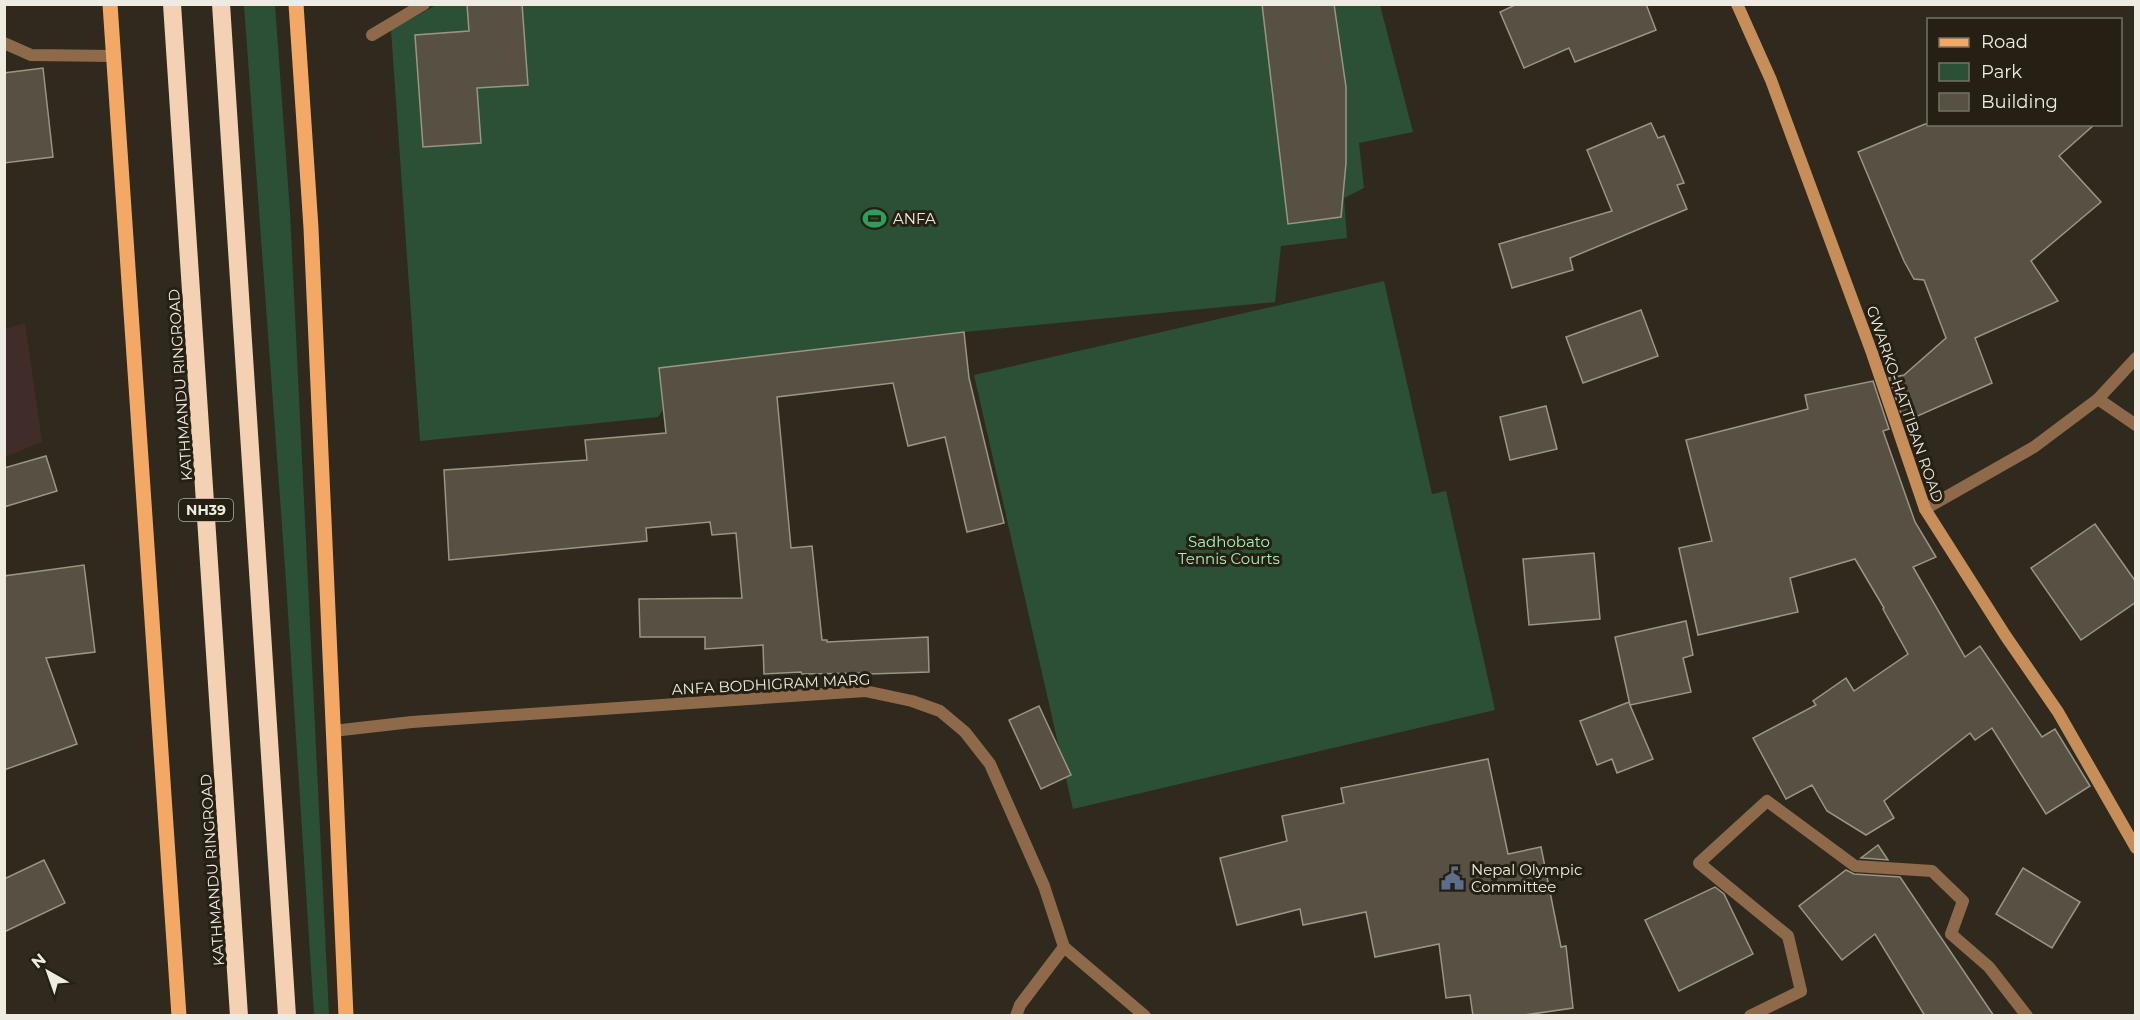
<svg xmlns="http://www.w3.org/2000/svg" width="2140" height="1020" font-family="Montserrat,sans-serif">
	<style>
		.education { fill: #402c29 }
		.green { fill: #2b5035 }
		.building { fill: #565142; stroke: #9a9585; stroke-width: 1.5 }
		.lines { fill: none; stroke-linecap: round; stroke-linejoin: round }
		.street { stroke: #8e6a4b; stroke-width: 12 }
		.secondary { stroke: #c78e5a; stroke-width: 12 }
		.primary { stroke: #f3a965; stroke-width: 15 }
		.highway { stroke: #f4d1b2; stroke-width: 18 }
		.labels { text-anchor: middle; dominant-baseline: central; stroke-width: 6; stroke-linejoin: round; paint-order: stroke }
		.shield { fill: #252013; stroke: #b2aea4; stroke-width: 1.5 }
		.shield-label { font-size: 14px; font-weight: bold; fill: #eeebe2 }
		.poi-label { font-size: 15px; fill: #eeebe2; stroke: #252013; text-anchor: start }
		.street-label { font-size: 15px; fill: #eeebe2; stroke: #252013 }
		.park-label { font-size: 15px; fill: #a3f1b6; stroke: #252013 }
	</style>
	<rect width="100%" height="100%" fill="#2f2a1d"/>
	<path class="education" d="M 25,323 L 42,442 L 5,457 L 5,329 Z"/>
	<g class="green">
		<path d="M 438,4 L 1380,5 L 1413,132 L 1359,143 L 1364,188 L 1344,198 L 1347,238 L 1281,246 L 1275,302 L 964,332 L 659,368 L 663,410 L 658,417 L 420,441 L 391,30 Z"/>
		<path d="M 244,5 L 275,5 L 290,212 L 329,1015 L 314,1015 L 285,567 Z"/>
		<path d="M 1384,281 L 1432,494 L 1446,491 L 1495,710 L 1073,809 L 974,375 Z"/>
	</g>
	<g class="building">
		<path d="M 467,4 L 522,4 L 528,85 L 477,88 L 481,143 L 423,147 L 415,35 L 469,31 Z"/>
		<path d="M 1262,4 L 1334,4 L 1346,87 L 1346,163 L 1341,217 L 1288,224 Z"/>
		<path d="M 1517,4 L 1646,4 L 1656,30 L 1575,62 L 1569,48 L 1524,68 L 1500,12 Z"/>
		<path d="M 43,68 L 53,157 L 4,163 L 4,73 Z"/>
		<path d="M 1651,123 L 1658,138 L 1664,136 L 1684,183 L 1677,185 L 1687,209 L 1570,258 L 1573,270 L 1512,288 L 1499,244 L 1612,211 L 1587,150 Z"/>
		<path d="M 1925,124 L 2095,124 L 2059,156 L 2101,202 L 2031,261 L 2058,301 L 1975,338 L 1992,383 L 1904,422 L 1889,378 L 1904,375 L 1946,338 L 1924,280 L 1914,279 L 1904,261 L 1858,152 Z"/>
		<path d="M 1641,310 L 1658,356 L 1583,383 L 1566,337 Z"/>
		<path d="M 964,332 L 969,378 L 1004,523 L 967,532 L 945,437 L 908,446 L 893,383 L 777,397 L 791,548 L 812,546 L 822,640 L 827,640 L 827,642 L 928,637 L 929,672 L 870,674 L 870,673 L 802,674 L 801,672 L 764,674 L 763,645 L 705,649 L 705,637 L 640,637 L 639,599 L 742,598 L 736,533 L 712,535 L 710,522 L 646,528 L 647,541 L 449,560 L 444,470 L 587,460 L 585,440 L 666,433 L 659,368 Z"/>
		<path d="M 1873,381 L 1889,429 L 1883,431 L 1915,522 L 1936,557 L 1913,567 L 1965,657 L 1980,646 L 2042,737 L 2055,729 L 2090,786 L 2046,814 L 1992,728 L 1975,740 L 1970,733 L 1884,801 L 1894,818 L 1866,835 L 1827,811 L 1812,785 L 1786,799 L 1753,738 L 1816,705 L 1813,701 L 1846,678 L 1854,691 L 1908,654 L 1883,609 L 1884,608 L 1855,559 L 1790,578 L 1798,612 L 1698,635 L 1679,548 L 1712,541 L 1686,440 L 1808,409 L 1805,395 Z"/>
		<path d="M 1546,406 L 1557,449 L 1510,460 L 1500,417 Z"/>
		<path d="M 46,456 L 57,491 L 4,507 L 4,468 Z"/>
		<path d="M 2095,524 L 2136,582 L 2136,602 L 2081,640 L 2031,568 Z"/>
		<path d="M 1594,553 L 1600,619 L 1529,625 L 1523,559 Z"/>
		<path d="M 84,565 L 95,652 L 46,658 L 77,744 L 4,770 L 4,576 Z"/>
		<path d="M 1686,621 L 1693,655 L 1683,658 L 1691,692 L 1630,705 L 1653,759 L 1617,773 L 1612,759 L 1597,765 L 1580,721 L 1629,702 L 1630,705 L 1615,637 Z"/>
		<path d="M 1039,706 L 1071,775 L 1041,789 L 1009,720 Z"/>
		<path d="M 1488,759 L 1508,854 L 1541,847 L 1561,947 L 1566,946 L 1573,1008 L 1518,1016 L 1473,1016 L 1470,995 L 1446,998 L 1439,944 L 1375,957 L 1366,912 L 1303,925 L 1300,909 L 1237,925 L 1220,858 L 1287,841 L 1282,816 L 1344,803 L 1341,788 Z"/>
		<path d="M 1878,845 L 1888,860 L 1861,858 Z"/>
		<path d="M 44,860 L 65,903 L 4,932 L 4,879 Z"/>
		<path d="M 2023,868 L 2080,902 L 2052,948 L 1996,914 Z"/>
		<path d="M 1846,870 L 1854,874 L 1900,877 L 1994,1016 L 1925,1016 L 1875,934 L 1842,960 L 1799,906 Z"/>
		<path d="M 1715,887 L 1724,894 L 1753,954 L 1679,991 L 1645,920 Z"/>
	</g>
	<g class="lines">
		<g class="street">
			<path d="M 372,35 L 424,4"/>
			<path d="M 4,43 L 31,55 L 114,56"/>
			<path d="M 2098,399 L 2136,425"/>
			<path d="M 1925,509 L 2034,447 L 2098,399 L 2136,358"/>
			<path d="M 333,731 L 412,722 L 865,691 L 912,701 L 940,711 L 965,732 L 990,764 L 1044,886 L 1064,947 L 1145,1016"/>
			<path d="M 1016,1016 L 1020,1005 L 1064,947"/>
			<path d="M 1750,1016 L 1801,991 L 1788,936 L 1699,863 L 1767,801 L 1855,866 L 1932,871 L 1963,901 L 1951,934 L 1989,967 L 2027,1016"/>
		</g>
		<path class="secondary" d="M 1737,4 L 1771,80 L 1872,353 L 1925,509 L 2005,635 L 2058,712 L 2136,848"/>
		<g class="primary">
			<path d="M 110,4 L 179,1016"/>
			<path d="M 296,4 L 311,228 L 346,1016"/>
		</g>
		<g class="highway">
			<path d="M 172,4 L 239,1016"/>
			<path d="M 221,4 L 287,1016"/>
		</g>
	</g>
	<defs>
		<symbol id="stadium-bare" viewBox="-9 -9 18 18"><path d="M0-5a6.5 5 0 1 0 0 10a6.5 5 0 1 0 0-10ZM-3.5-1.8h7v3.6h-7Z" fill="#2e9e5b" stroke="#252013" stroke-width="2.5" paint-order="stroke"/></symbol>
		<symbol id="civic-bare" viewBox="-9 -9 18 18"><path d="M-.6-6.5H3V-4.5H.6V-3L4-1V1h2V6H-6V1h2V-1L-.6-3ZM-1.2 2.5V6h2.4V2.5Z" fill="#5c6f8a" stroke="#252013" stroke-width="2.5" paint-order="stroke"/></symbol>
	</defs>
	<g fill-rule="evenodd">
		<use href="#stadium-bare" x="858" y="202" width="33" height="33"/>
		<use href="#civic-bare" x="1436" y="862" width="33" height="33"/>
	</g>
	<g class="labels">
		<rect class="shield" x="179" y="499" width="54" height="22" rx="4.5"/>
		<g class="shield-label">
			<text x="206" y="510">NH39</text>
		</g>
		<g class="poi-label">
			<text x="893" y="218">ANFA</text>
			<text x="1471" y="869">Nepal Olympic<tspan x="1471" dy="17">Committee</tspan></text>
		</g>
		<g class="street-label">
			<text transform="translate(180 385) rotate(-94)">KATHMANDU RINGROAD</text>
			<text transform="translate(1905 404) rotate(71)">GWARKO-HATTIBAN ROAD</text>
			<text transform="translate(771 684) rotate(-3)">ANFA BODHIGRAM MARG</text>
			<text transform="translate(212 870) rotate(-94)">KATHMANDU RINGROAD</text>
		</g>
		<g class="park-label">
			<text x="1229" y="541">Sadhobato<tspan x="1229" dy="17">Tennis Courts</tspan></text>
		</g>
	</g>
	<rect width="2140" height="1020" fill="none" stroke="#eeebe2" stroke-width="12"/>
	<rect x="1927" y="18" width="195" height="108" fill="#252013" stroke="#757166" stroke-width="1.5"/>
	<rect x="1939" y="38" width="30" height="9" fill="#f3a965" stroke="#757166" stroke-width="1.5"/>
	<text x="1981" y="48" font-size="18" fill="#eeebe2">Road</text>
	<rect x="1939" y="63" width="30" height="18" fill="#2b5035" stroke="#757166" stroke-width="1.5"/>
	<text x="1981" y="78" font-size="18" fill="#eeebe2">Park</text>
	<rect x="1939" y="93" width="30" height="18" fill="#565142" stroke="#757166" stroke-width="1.5"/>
	<text x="1981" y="108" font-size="18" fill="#eeebe2">Building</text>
	<g transform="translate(48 972) rotate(320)" stroke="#252013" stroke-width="4.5" paint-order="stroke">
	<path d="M0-4.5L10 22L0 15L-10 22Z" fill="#eeebe2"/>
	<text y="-9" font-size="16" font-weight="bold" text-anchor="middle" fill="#eeebe2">N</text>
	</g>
</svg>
